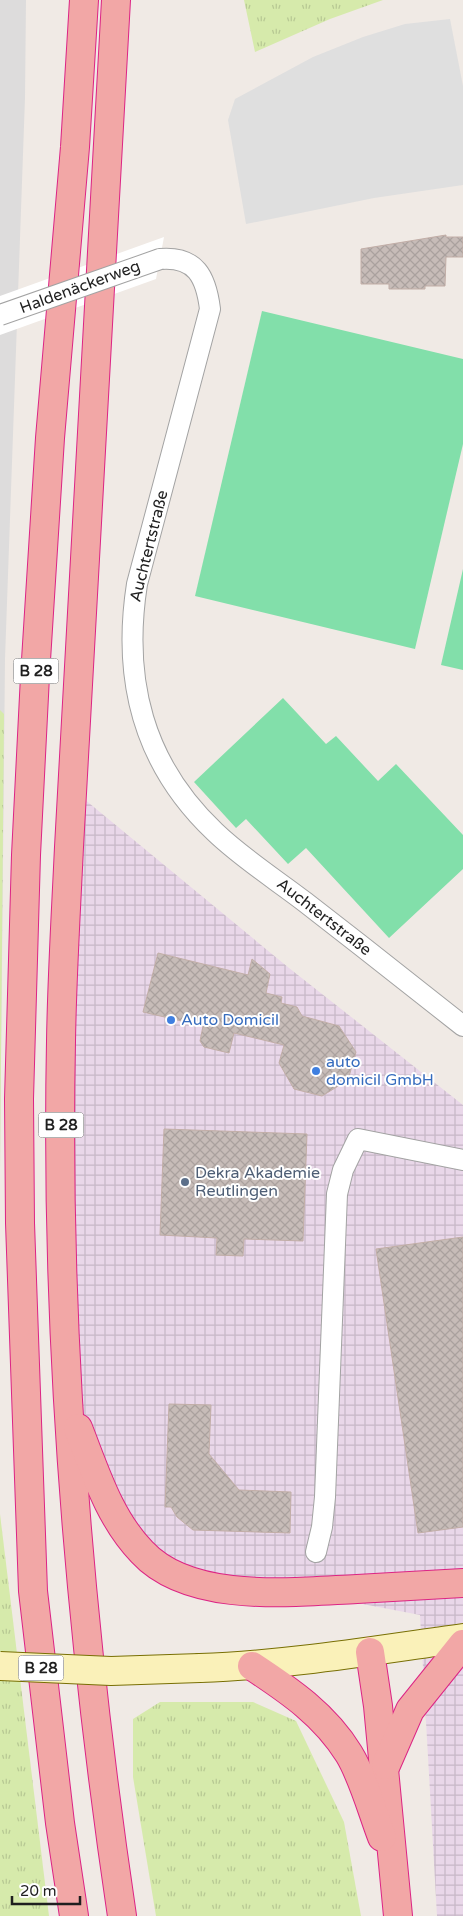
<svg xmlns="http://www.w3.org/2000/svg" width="463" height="1916" font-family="'Varela Round',sans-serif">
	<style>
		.residential { fill: #dddcdc }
		.industrial { fill: url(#industrial-grid) }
		.grass { fill: url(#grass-tufts) }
		.pitch { fill: #82dfaa }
		.parking { fill: #dfdfdf }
		.pier { fill: #fff }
		.building { fill: url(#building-cross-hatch); stroke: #c2aea7 }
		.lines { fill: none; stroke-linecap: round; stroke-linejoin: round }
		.minor-casing { stroke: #a3a3a3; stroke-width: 22 }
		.secondary-casing { stroke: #786f04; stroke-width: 30 }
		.trunk-casing { stroke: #dc2485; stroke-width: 30 }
		.minor { stroke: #fff; stroke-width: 20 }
		.secondary { stroke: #faf1b9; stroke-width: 28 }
		.trunk { stroke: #f2a7a6; stroke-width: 28 }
		.minor-bridge-casing { stroke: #a3a3a3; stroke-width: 22; stroke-linecap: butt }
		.secondary-bridge-casing { stroke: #786f04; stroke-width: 30; stroke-linecap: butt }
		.minor-bridge { stroke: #fff; stroke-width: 20 }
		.secondary-bridge { stroke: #faf1b9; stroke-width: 28 }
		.shop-dot { fill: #3f7fe0; stroke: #fff; stroke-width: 2 }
		.service-dot { fill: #5c6f8a; stroke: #fff; stroke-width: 2 }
		.labels { text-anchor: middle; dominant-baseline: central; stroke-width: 4; stroke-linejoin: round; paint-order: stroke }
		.shield { fill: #fff; stroke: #626262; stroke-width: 1 }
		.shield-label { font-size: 15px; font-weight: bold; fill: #1f1f1f }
		.street-label { font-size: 16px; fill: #1f1f1f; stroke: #fff }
		.shop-label { font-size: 16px; fill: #366cbe; stroke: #fff; text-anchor: start }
		.service-label { font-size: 16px; fill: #4e5e75; stroke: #fff; text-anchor: start }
	</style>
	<defs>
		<pattern id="industrial-grid" width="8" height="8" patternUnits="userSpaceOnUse" patternTransform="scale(1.25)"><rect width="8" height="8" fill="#e9d7e9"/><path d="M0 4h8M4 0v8" fill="none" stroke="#c7b8c7"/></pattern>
		<pattern id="grass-tufts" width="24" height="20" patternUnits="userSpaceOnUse" patternTransform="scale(1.25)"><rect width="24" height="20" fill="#d6eaab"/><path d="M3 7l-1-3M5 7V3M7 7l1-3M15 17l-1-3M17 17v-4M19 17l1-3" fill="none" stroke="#b7c893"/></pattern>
		<pattern id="building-cross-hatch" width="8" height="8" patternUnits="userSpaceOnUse" patternTransform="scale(1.25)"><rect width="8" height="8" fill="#c7bcb8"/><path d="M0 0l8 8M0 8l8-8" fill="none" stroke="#aaa19e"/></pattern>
	</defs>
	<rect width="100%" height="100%" fill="#f0eae5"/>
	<path class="residential" d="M 0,0 L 26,0 L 25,98 L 5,659 L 0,1170 Z"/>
	<path class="industrial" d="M 72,789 L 289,968 L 463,1105 L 463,1916 L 437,1916 L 420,1615 L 300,1592 L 248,1591 L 143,1553 L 68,1402 Z"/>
	<g class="grass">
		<path d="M 244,0 L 383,0 L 330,19 L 255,52 Z"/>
		<path d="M 0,710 L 4,714 L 0,1171 Z"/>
		<path d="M 0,1514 L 49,1916 L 0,1916 Z"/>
		<path d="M 160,1702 L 253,1702 L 296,1721 L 344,1822 L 361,1916 L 156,1916 L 133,1777 L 133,1719 Z"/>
	</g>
	<g class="pitch">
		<path d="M 262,311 L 463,359 L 463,444 L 415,649 L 195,596 Z"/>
		<path d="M 463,569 L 463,670 L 441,665 Z"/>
		<path d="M 283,698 L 326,744 L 336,736 L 378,781 L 396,764 L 463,835 L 463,869 L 389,938 L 306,848 L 288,864 L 246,819 L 236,828 L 194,782 Z"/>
	</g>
	<path class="parking" d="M 450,19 L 463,86 L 463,185 L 374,198 L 246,224 L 228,120 L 235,99 L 313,57 L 363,37 L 405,24 Z"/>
	<path class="pier" d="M 164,237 L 156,279 L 0,335 L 0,296 Z"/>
	<g class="building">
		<path d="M 446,235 L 446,237 L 463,237 L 463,257 L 446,257 L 445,286 L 425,286 L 425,289 L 389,289 L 389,284 L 361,284 L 361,249 Z"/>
		<path d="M 158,953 L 248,975 L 252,959 L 270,974 L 266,993 L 282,997 L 281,1003 L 297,1007 L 302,1016 L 339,1026 L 356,1052 L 348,1080 L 322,1096 L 294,1089 L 279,1063 L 284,1045 L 234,1033 L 229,1053 L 204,1047 L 200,1041 L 203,1026 L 143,1012 Z"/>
		<path d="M 164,1129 L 307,1134 L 303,1241 L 244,1239 L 243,1256 L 216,1255 L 217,1238 L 160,1235 Z"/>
		<path d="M 463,1237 L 463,1527 L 418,1533 L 376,1249 Z"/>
		<path d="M 169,1404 L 211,1405 L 209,1454 L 239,1490 L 291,1492 L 290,1533 L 193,1530 L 177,1517 L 171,1507 L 165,1507 Z"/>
	</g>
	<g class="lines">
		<defs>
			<g id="minor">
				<path d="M 160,259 C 196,256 206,277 210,309 L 137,584 C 122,680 143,764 215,832 C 242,858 275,879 305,902 C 358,943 410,984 463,1026"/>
				<path d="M 316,1552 L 322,1527 L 325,1497 L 337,1194 L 343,1170 L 358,1139 L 463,1160"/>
			</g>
			<path id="secondary" d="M 200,1668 C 289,1665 375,1650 463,1638"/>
			<g id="trunk">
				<path d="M 116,0 L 69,847 C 66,912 62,976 61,1041 C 55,1333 79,1627 122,1916"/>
				<path d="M 78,1428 C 95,1471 109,1518 142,1552 C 190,1604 293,1592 357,1589 C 392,1587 428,1585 463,1583"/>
				<path d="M 370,1652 L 378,1706 L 398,1916"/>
				<path d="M 252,1666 C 290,1691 325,1715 349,1754 C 363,1777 372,1811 382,1837"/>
				<path d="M 386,1765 L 410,1710 L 463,1644"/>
				<path d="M 74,1916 L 60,1823 L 33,1591 L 20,1223 L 19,1099 L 26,855 L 35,676 L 50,438 L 75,147 L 84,0"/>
			</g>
		</defs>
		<use href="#minor" class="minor-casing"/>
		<use href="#secondary" class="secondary-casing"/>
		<use href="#trunk" class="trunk-casing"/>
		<use href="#minor" class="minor"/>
		<use href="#secondary" class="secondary"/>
		<use href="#trunk" class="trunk"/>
		<defs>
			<path id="minor-bridge" d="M 0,315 L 160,259"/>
			<path id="secondary-bridge" d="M 0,1666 L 111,1671 L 200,1668"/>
		</defs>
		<use href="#minor-bridge" class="minor-bridge-casing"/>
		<use href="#secondary-bridge" class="secondary-bridge-casing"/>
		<use href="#minor-bridge" class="minor-bridge"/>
		<use href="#secondary-bridge" class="secondary-bridge"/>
	</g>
	<g class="shop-dot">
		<circle cx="171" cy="1020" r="5"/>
		<circle cx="316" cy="1071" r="5"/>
	</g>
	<circle class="service-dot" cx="185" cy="1182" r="5"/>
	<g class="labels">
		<g class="shield">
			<rect x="13.5" y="658.5" width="45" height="25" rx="4"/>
			<rect x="38.5" y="1112.5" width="45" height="25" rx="4"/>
			<rect x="18.5" y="1655.5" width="45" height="25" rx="4"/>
		</g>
		<g class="shield-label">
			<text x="36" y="671">B 28</text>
			<text x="61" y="1125">B 28</text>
			<text x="41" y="1668">B 28</text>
		</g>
		<g class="street-label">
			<text transform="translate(80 287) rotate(-20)">Haldenäckerweg</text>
			<text transform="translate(149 546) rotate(-76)">Auchtertstraße</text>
			<text transform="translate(324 917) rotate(38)">Auchtertstraße</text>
		</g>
		<g class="shop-label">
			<text x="181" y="1020">Auto Domicil</text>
			<text x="326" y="1062">auto<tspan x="326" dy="18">domicil GmbH</tspan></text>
		</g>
		<g class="service-label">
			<text x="195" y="1173">Dekra Akademie<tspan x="195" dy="18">Reutlingen</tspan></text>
		</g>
	</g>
	<path d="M12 1896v8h68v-8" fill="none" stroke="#1f1f1f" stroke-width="2.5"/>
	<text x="20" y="1896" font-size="15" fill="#1f1f1f" stroke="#ffffff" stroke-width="4" paint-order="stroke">20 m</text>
</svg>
